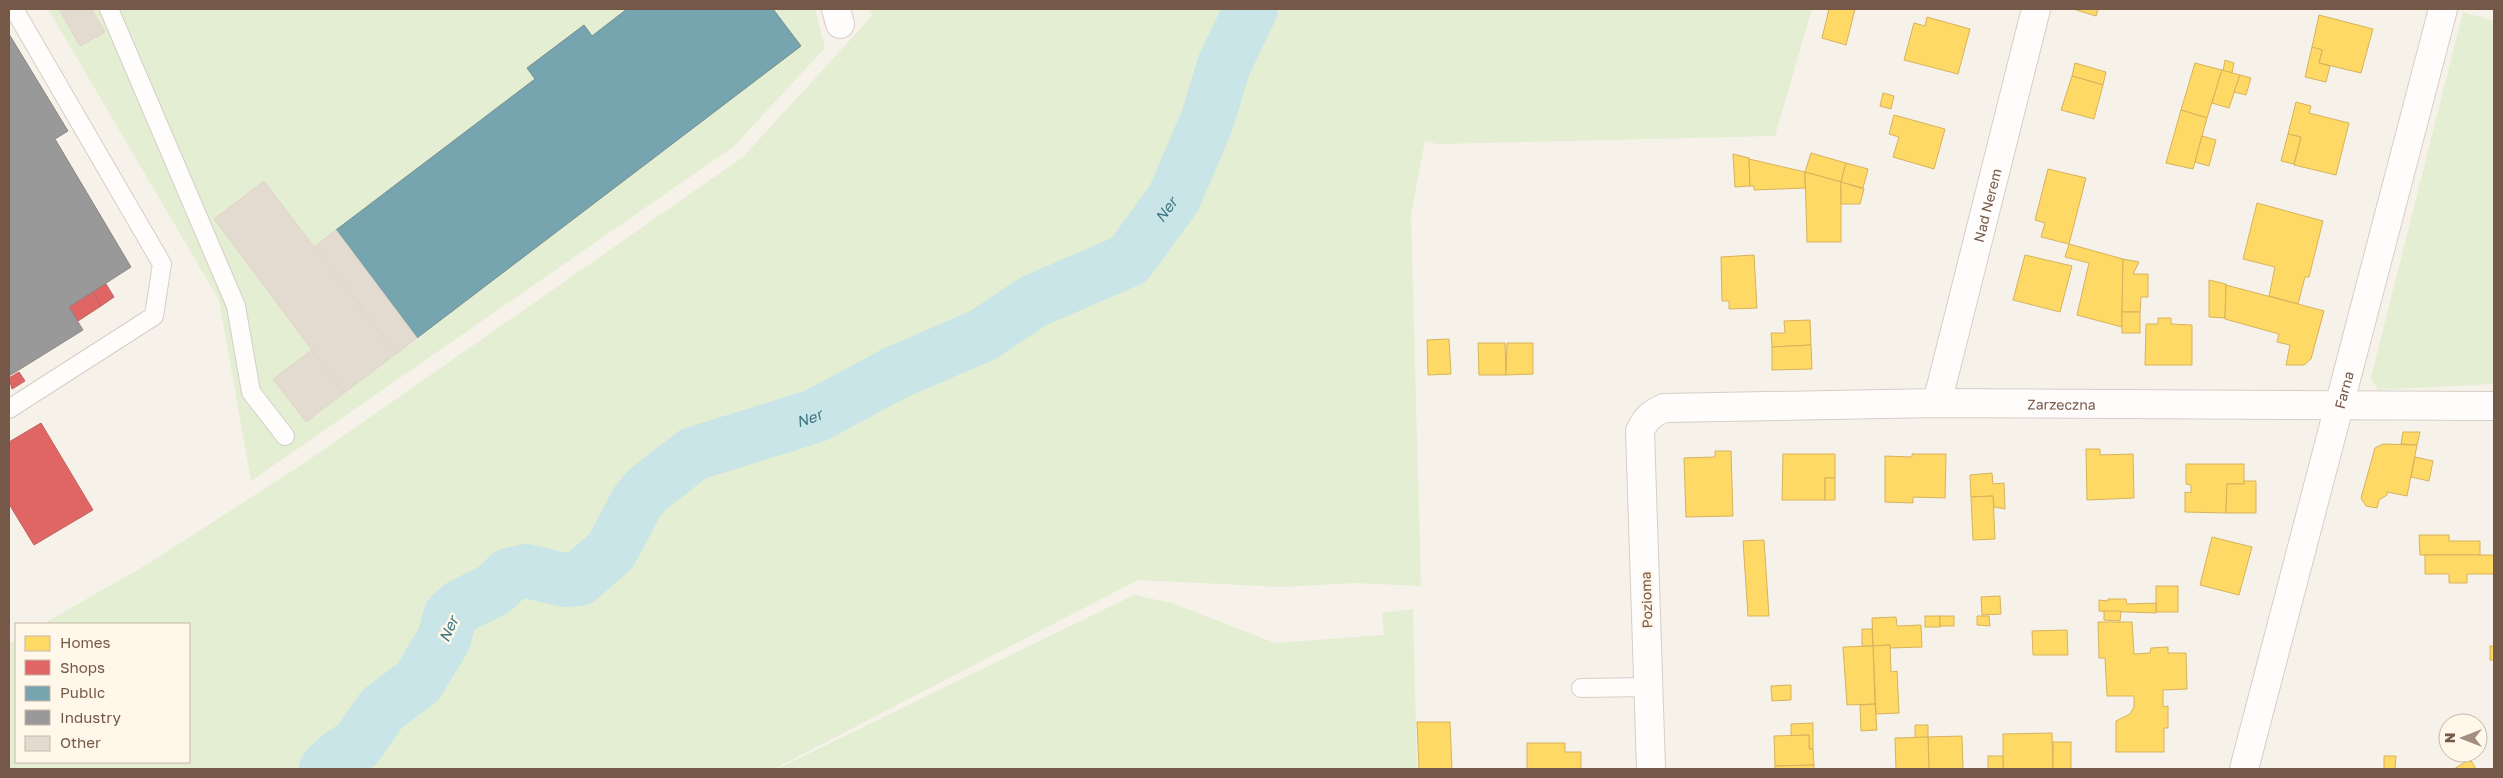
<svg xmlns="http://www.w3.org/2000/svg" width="2503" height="778" font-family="'Golos Text',sans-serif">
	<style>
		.green { fill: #e3eed3 }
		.homes { fill: #ffd966; stroke: #d6b25d }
		.shops { fill: #e06666; stroke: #c0625d }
		.public { fill: #76a5af; stroke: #768e90 }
		.industry { fill: #999; stroke: #8e8681 }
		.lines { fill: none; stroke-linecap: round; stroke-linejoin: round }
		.river { stroke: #cae5e8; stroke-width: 54 }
		.building { fill: #e3dad0; stroke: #e0d5cb }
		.lane-casing { stroke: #d6cec6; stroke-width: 20 }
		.street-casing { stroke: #d6cec6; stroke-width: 30 }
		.secondary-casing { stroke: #d6cec6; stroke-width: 30 }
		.lane { stroke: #fefdfc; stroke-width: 18 }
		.street { stroke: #fefdfc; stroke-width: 28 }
		.secondary { stroke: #fefdfc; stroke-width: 28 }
		.labels { text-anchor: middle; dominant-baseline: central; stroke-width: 5; stroke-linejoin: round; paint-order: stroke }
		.street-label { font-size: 14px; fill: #765848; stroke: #fff7e9 }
		.water-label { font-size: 15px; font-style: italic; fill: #3e7783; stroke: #fff7e9 }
	</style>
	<rect width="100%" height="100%" fill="#f7f2e9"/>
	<g class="green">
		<path d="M 48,9 L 815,9 L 825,48 L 733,147 L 251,481 L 219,300 Z"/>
		<path d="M 870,9 L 1812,9 L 1775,136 L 1437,144 L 1425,141 L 1411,215 L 1421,586 L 1356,583 L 1281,587 L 1138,580 L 774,769 L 9,769 L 9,644 L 16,640 L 16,762 L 189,762 L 189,624 L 43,624 L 151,562 L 306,462 L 743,157 L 872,16 Z"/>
		<path d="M 2463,12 L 2494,21 L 2494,384 L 2378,390 L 2371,378 Z"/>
		<path d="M 1134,595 L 1172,603 L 1275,643 L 1384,635 L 1382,613 L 1413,609 L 1417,769 L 777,769 Z"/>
	</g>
	<g class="homes">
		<path d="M 1829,9 L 1855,9 L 1846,45 L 1822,38 Z"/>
		<path d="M 2073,9 L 2098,9 L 2096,16 Z"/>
		<path d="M 2319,15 L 2373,29 L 2361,73 L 2319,63 L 2322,50 L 2312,47 Z"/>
		<path d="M 1927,17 L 1970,29 L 1958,74 L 1904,60 L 1914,23 L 1925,26 Z"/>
		<path d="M 2312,47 L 2322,50 L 2319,63 L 2330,66 L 2326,82 L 2305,77 Z"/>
		<path d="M 2225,60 L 2234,63 L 2232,73 L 2223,71 Z"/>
		<path d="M 2075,63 L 2106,72 L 2103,85 L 2072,76 Z"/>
		<path d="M 2195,63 L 2222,70 L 2207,118 L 2181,110 Z"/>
		<path d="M 2222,70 L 2240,75 L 2229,108 L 2212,103 Z"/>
		<path d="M 2240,75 L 2251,78 L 2246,95 L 2234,92 Z"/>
		<path d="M 2072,76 L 2103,85 L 2094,119 L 2061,110 Z"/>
		<path d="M 1883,93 L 1894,96 L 1891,109 L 1880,106 Z"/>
		<path d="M 2296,102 L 2311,106 L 2309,113 L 2349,123 L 2336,175 L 2294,165 L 2301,137 L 2288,134 Z"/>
		<path d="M 2181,110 L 2207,118 L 2193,169 L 2166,163 Z"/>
		<path d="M 1894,115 L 1945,129 L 1934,169 L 1893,157 L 1899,137 L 1889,134 Z"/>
		<path d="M 2288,134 L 2301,137 L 2294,164 L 2281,161 Z"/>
		<path d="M 2202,136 L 2216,140 L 2209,166 L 2195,162 Z"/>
		<path d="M 1811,153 L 1846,163 L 1841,182 L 1805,172 Z"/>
		<path d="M 1733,154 L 1749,158 L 1750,186 L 1735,187 Z"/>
		<path d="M 1749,159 L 1805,172 L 1805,188 L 1754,190 L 1754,186 L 1750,186 Z"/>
		<path d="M 1846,163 L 1868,169 L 1863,188 L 1841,182 Z"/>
		<path d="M 2048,169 L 2086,178 L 2069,244 L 2041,237 L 2045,223 L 2035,220 Z"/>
		<path d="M 1805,172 L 1841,182 L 1841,242 L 1807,242 Z"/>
		<path d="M 1841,182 L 1864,189 L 1860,204 L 1841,204 Z"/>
		<path d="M 2257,203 L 2323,221 L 2309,277 L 2305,277 L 2298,304 L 2269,296 L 2275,267 L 2243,259 Z"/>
		<path d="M 2069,244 L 2123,259 L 2122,327 L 2077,315 L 2089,263 L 2065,257 Z"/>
		<path d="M 1754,255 L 1757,308 L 1729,309 L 1729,301 L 1722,301 L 1721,257 Z"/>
		<path d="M 2025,255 L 2072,266 L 2060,312 L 2013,300 Z"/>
		<path d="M 2123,259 L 2139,262 L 2133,274 L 2148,274 L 2148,297 L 2141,297 L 2140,312 L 2122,312 Z"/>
		<path d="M 2209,280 L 2226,284 L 2225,318 L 2209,317 Z"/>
		<path d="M 2226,285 L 2324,311 L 2311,359 L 2304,365 L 2286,365 L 2290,345 L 2277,342 L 2279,334 L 2225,319 Z"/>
		<rect x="2122" y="312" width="18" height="21"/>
		<path d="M 2158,318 L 2171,318 L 2171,324 L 2192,325 L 2192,365 L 2145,365 L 2146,324 L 2158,324 Z"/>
		<path d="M 1810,320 L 1811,345 L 1772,347 L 1771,333 L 1785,333 L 1784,321 Z"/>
		<path d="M 1449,339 L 1451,374 L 1428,375 L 1427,340 Z"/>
		<path d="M 1478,343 L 1505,343 L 1506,375 L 1479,375 Z"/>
		<path d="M 1507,343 L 1533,343 L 1533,374 L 1506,375 Z"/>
		<path d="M 1811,345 L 1812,369 L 1772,370 L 1772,347 Z"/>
		<path d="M 2403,432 L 2420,432 L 2417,445 L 2401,444 Z"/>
		<path d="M 2383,444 L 2417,445 L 2407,496 L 2387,492 L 2387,495 L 2379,500 L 2377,508 L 2366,506 L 2361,498 L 2375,448 Z"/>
		<path d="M 2086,449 L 2100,449 L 2100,455 L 2133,454 L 2134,498 L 2087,500 Z"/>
		<path d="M 1715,451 L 1731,451 L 1733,516 L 1686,517 L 1684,458 L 1715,457 Z"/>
		<path d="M 1783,454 L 1835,454 L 1835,478 L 1825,478 L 1825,500 L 1782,500 Z"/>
		<path d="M 1912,454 L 1946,454 L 1945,498 L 1913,497 L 1913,503 L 1885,502 L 1885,456 L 1912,457 Z"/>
		<path d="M 2415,457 L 2433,461 L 2429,481 L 2411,477 Z"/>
		<path d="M 2186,464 L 2244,464 L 2244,484 L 2227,484 L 2226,513 L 2185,512 L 2185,492 L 2191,493 L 2191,485 L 2186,484 Z"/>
		<path d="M 1992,473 L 1993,484 L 2004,483 L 2005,509 L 1994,507 L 1993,496 L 1971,497 L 1970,475 Z"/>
		<rect x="1825" y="478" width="10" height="22"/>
		<path d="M 2244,481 L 2256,481 L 2256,513 L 2226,513 L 2227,484 L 2244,484 Z"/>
		<path d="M 1993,496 L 1995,539 L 1973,540 L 1971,497 Z"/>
		<path d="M 2419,535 L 2449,535 L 2449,541 L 2480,541 L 2480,555 L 2420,555 Z"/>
		<path d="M 2212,537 L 2252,547 L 2239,595 L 2200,585 Z"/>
		<path d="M 1764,540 L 1769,616 L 1748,616 L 1743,541 Z"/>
		<path d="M 2425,555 L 2494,555 L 2494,574 L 2467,574 L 2467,583 L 2449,583 L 2449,574 L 2425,574 Z"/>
		<rect x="2156" y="586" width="22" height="26"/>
		<path d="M 2000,596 L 2001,614 L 1982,615 L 1981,597 Z"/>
		<path d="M 2108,599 L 2126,599 L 2127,604 L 2156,603 L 2156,613 L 2099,611 L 2099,600 L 2108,601 Z"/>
		<path d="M 2104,611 L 2121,611 L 2120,621 L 2104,620 Z"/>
		<rect x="1925" y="616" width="15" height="11"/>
		<rect x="1940" y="616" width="14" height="10"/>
		<path d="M 1977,616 L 1989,616 L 1990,626 L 1977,625 Z"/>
		<path d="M 1896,617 L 1897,626 L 1921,625 L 1922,647 L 1890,648 L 1890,645 L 1873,646 L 1872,618 Z"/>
		<path d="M 2098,622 L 2132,622 L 2134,654 L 2150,653 L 2151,648 L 2168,647 L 2168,653 L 2186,653 L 2187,689 L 2163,690 L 2163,707 L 2168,706 L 2168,728 L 2164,728 L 2164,752 L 2116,752 L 2116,721 L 2130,714 L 2134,707 L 2134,696 L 2107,696 L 2105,658 L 2099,658 Z"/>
		<path d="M 1862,629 L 1872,629 L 1873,646 L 1862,646 Z"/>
		<path d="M 2067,630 L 2068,655 L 2033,655 L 2032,631 Z"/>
		<path d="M 1890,645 L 1891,672 L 1897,671 L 1899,713 L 1876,714 L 1873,646 Z"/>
		<path d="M 1873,646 L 1875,704 L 1847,705 L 1843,647 Z"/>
		<rect x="2490" y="646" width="4" height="14"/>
		<path d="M 1791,685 L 1791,700 L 1772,701 L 1771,686 Z"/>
		<path d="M 1875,704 L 1877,730 L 1861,731 L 1860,705 Z"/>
		<path d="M 1417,722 L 1450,722 L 1452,769 L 1419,769 Z"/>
		<path d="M 1813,723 L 1813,749 L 1809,749 L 1809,735 L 1791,736 L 1791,724 Z"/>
		<path d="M 1915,725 L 1928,725 L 1928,737 L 1915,738 Z"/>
		<path d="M 2052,733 L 2053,769 L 2003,769 L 2003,734 Z"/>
		<path d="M 1809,735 L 1809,749 L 1813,749 L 1814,765 L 1775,766 L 1774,736 Z"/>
		<path d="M 1962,736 L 1963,769 L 1929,769 L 1928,737 Z"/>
		<path d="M 1928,737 L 1929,769 L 1896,769 L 1895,738 Z"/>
		<rect x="2053" y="742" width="18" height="27"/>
		<path d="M 1527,743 L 1565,743 L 1565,752 L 1581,752 L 1581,769 L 1527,769 Z"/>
		<rect x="1988" y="756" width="15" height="13"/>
		<path d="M 2384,756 L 2396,756 L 2395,769 L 2384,769 Z"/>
		<path d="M 2470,759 L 2476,769 L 2454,769 Z"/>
		<path d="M 1814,765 L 1814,769 L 1775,769 L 1775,766 Z"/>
	</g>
	<g class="shops">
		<path d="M 106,284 L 114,297 L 101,306 L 93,292 Z"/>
		<path d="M 93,292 L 101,306 L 78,321 L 69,307 Z"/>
		<path d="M 19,372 L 25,381 L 12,389 L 9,378 Z"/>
		<path d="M 41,423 L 93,510 L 34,545 L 9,504 L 9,442 Z"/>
	</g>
	<path class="public" d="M 627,9 L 773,9 L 801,46 L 417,338 L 336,230 L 535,79 L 527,68 L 584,25 L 592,36 Z"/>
	<path class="industry" d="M 9,34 L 68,131 L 55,139 L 131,267 L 69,307 L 83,330 L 9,376 Z"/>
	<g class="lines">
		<path class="river" id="s1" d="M 326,769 L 340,756 L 358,744 L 382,709 L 418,682 L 444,639 L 450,616 L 461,606 L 495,589 L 509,575 L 526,571 L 565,580 L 579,579 L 611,551 L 637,502 L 647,490 L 693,454 L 815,416 L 895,373 L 983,335 L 1034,301 L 1129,260 L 1174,198 L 1207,121 L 1224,65 L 1251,9"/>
	</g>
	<g class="building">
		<path d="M 59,9 L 91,9 L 105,32 L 80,46 Z"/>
		<path d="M 264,181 L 396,354 L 344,393 L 214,219 Z"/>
		<path d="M 336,230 L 417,338 L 396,354 L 315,246 Z"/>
		<path d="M 312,350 L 344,393 L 306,422 L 273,379 Z"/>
	</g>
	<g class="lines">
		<defs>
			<g id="lane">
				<path d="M 109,9 L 236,306 L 251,392 L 285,436"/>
				<path d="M 9,409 L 154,316 L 162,264 L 14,9"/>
				<path d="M 1581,688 L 1649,687"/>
			</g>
			<g id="street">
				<path d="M 836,9 L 840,24"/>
				<path id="s2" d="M 1937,403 L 2036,9"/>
				<path id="s3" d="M 1651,769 L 1640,431 C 1646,418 1651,414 1664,408 L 1937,403 L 2494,406"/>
			</g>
			<g id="secondary">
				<path id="s4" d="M 2244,769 L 2443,9"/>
			</g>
		</defs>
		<use href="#lane" class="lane-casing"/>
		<use href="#street" class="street-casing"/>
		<use href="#secondary" class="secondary-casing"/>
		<use href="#lane" class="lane"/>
		<use href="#street" class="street"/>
		<use href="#secondary" class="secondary"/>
	</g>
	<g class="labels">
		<g class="street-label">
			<text stroke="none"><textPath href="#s2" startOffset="204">Nad Nerem</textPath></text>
			<text stroke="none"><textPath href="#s4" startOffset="392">Farna</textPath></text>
			<text stroke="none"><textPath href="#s3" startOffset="770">Zarzeczna</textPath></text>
			<text transform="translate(1646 600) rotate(-92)">Pozioma</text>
		</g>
		<g class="water-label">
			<text stroke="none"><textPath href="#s1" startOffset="1060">Ner</textPath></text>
			<text stroke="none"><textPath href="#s1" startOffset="640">Ner</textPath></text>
			<text transform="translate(448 629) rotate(-66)">Ner</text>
		</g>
	</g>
	<rect width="2503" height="778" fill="none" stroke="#765848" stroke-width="20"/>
	<rect x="15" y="623" width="175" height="140" fill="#fff7e9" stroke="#c8b7a9"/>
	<rect x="25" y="636" width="25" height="15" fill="#ffd966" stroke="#c8b7a9"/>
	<text x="60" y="648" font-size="15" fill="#765848">Homes</text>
	<rect x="25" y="660" width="25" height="15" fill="#e06666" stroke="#c8b7a9"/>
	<text x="60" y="673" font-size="15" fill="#765848">Shops</text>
	<rect x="25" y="686" width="25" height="15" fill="#76a5af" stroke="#c8b7a9"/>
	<text x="60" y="698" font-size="15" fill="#765848">Public</text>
	<rect x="25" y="710" width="25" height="15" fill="#999999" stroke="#c8b7a9"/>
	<text x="60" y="723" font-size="15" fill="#765848">Industry</text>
	<rect x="25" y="736" width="25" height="15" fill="#e3dad0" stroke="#c8b7a9"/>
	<text x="60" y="748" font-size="15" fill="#765848">Other</text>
	<g transform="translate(2463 738) rotate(270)"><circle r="24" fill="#fff7e9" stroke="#c8b7a9"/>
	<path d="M0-4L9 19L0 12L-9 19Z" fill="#a38e80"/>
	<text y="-8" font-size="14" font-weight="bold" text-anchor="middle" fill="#765848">N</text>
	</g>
</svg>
